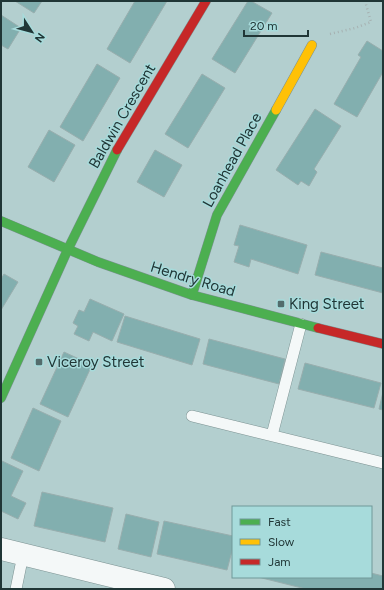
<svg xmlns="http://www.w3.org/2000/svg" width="384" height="590" font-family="Figtree,sans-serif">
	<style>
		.building { fill: #82afaf; stroke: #98aeae }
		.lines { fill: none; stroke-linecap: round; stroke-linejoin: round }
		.lane-casing { stroke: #7c9292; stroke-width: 12 }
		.street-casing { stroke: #7c9292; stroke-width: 23 }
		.fast-casing { stroke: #7c9292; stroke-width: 10 }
		.slow-casing { stroke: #7c9292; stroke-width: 10 }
		.jam-casing { stroke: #7c9292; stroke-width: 10 }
		.path { stroke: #a6b1b1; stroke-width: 2.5; stroke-dasharray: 1 3; stroke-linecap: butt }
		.lane { stroke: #f4f8f8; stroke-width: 11 }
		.street { stroke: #f4f8f8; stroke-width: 22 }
		.fast { stroke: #4caf50; stroke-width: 9 }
		.slow { stroke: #ffc107; stroke-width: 9 }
		.jam { stroke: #c62828; stroke-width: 9 }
		.poi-dot { fill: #536c6c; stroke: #a7dbdb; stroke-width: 1.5 }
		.labels { text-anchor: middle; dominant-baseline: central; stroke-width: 3; stroke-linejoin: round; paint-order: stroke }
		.street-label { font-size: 15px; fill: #203636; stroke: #a7dbdb }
		.poi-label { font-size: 15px; fill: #203636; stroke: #a7dbdb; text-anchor: start }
	</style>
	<rect width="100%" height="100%" fill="#b3cfcf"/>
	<g class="building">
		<path d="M 15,1 L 42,1 L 34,13 Z"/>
		<path d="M 135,1 L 167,1 L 130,63 L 107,49 Z"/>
		<path d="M 248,1 L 251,1 L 272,13 L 235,73 L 212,59 Z"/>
		<path d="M 1,15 L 21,28 L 8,49 L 1,45 Z"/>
		<path d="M 367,41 L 383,51 L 383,72 L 357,117 L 334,104 L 361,57 L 358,55 Z"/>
		<path d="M 97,64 L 120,78 L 83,141 L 60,127 Z"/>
		<path d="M 202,74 L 225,88 L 188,148 L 165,134 Z"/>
		<path d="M 315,109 L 341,126 L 314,169 L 317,172 L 309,186 L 301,181 L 298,185 L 276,170 Z"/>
		<path d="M 49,130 L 75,145 L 54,182 L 28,167 Z"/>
		<path d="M 155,150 L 182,165 L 164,197 L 137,182 Z"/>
		<path d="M 240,225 L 307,245 L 298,274 L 251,259 L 249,267 L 234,262 L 239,246 L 234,245 Z"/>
		<path d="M 321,252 L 383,268 L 383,293 L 315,275 Z"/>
		<path d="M 4,274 L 18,282 L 1,310 L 1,279 Z"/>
		<path d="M 90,299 L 124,314 L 112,341 L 93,332 L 89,341 L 74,334 L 78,326 L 73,323 L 79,310 L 84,312 Z"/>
		<path d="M 125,316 L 200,339 L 192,365 L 117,342 Z"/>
		<path d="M 209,339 L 285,359 L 279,384 L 203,364 Z"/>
		<path d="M 64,352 L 92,365 L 68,417 L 40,404 Z"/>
		<path d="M 305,363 L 381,383 L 374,408 L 298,389 Z"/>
		<path d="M 383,392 L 383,410 L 379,409 Z"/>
		<path d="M 33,408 L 61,421 L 39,471 L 11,458 Z"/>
		<path d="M 2,461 L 23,471 L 11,496 L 26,503 L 18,519 L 1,511 L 1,464 Z"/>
		<path d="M 42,492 L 113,508 L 105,542 L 34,526 Z"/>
		<path d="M 126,514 L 159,522 L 151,557 L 118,549 Z"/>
		<path d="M 164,521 L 233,536 L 233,547 L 227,570 L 157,554 Z"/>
		<path d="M 371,573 L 383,576 L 383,589 L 306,589 L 258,577 L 371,577 Z"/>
	</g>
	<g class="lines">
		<defs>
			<g id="lane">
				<path d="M 192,416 L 383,463"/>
				<path d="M 272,435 L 301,324"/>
				<path d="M 16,589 L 23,555"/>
			</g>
			<path id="street" d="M 1,549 L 164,589"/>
			<g id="fast">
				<path d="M 1,221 L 98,262 L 192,295 L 318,328"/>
				<path d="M 192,295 L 217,215 L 276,110"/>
				<path d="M 1,398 L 68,249 L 117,150"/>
			</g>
			<path id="slow" d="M 276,110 L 312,45"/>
			<g id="jam">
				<path d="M 117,150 L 206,1"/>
				<path d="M 318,328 L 383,344"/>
			</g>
		</defs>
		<use href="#lane" class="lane-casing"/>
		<use href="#street" class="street-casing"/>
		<use href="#fast" class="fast-casing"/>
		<use href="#slow" class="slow-casing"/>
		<use href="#jam" class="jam-casing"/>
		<path class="path" d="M 330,34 L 355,28 L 371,22 L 365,1"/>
		<use href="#lane" class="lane"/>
		<use href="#street" class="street"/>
		<use href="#fast" class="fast"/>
		<use href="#slow" class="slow"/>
		<use href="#jam" class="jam"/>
	</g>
	<g class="poi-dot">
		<rect x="277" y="300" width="8" height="8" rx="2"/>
		<rect x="35" y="358" width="8" height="8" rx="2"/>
	</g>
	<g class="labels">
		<g class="street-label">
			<text transform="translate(122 116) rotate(-60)">Baldwin Crescent</text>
			<text transform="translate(232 160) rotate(-61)">Loanhead Place</text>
			<text transform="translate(193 279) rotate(17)">Hendry Road</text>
		</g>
		<g class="poi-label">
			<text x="289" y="304">King Street</text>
			<text x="47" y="362">Viceroy Street</text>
		</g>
	</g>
	<rect width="384" height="590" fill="none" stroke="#203636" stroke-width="4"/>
	<rect x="232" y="506" width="140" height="72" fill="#a7dbdb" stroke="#719999"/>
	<rect x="240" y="519" width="20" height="6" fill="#4caf50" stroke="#719999"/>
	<text x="268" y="526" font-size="12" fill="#203636">Fast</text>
	<rect x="240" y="539" width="20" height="6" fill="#ffc107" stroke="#719999"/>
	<text x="268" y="546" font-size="12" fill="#203636">Slow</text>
	<rect x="240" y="559" width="20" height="6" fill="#c62828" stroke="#719999"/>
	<text x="268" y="566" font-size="12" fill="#203636">Jam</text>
	<g transform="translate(32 32) rotate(126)" stroke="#a7dbdb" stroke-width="3" paint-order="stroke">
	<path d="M0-3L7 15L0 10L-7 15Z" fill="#203636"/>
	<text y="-6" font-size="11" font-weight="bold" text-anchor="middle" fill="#203636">N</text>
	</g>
	<path d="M244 30v6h64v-6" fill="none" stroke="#203636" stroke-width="2"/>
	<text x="250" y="30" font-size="12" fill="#203636" stroke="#a7dbdb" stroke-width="3" paint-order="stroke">20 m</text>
</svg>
